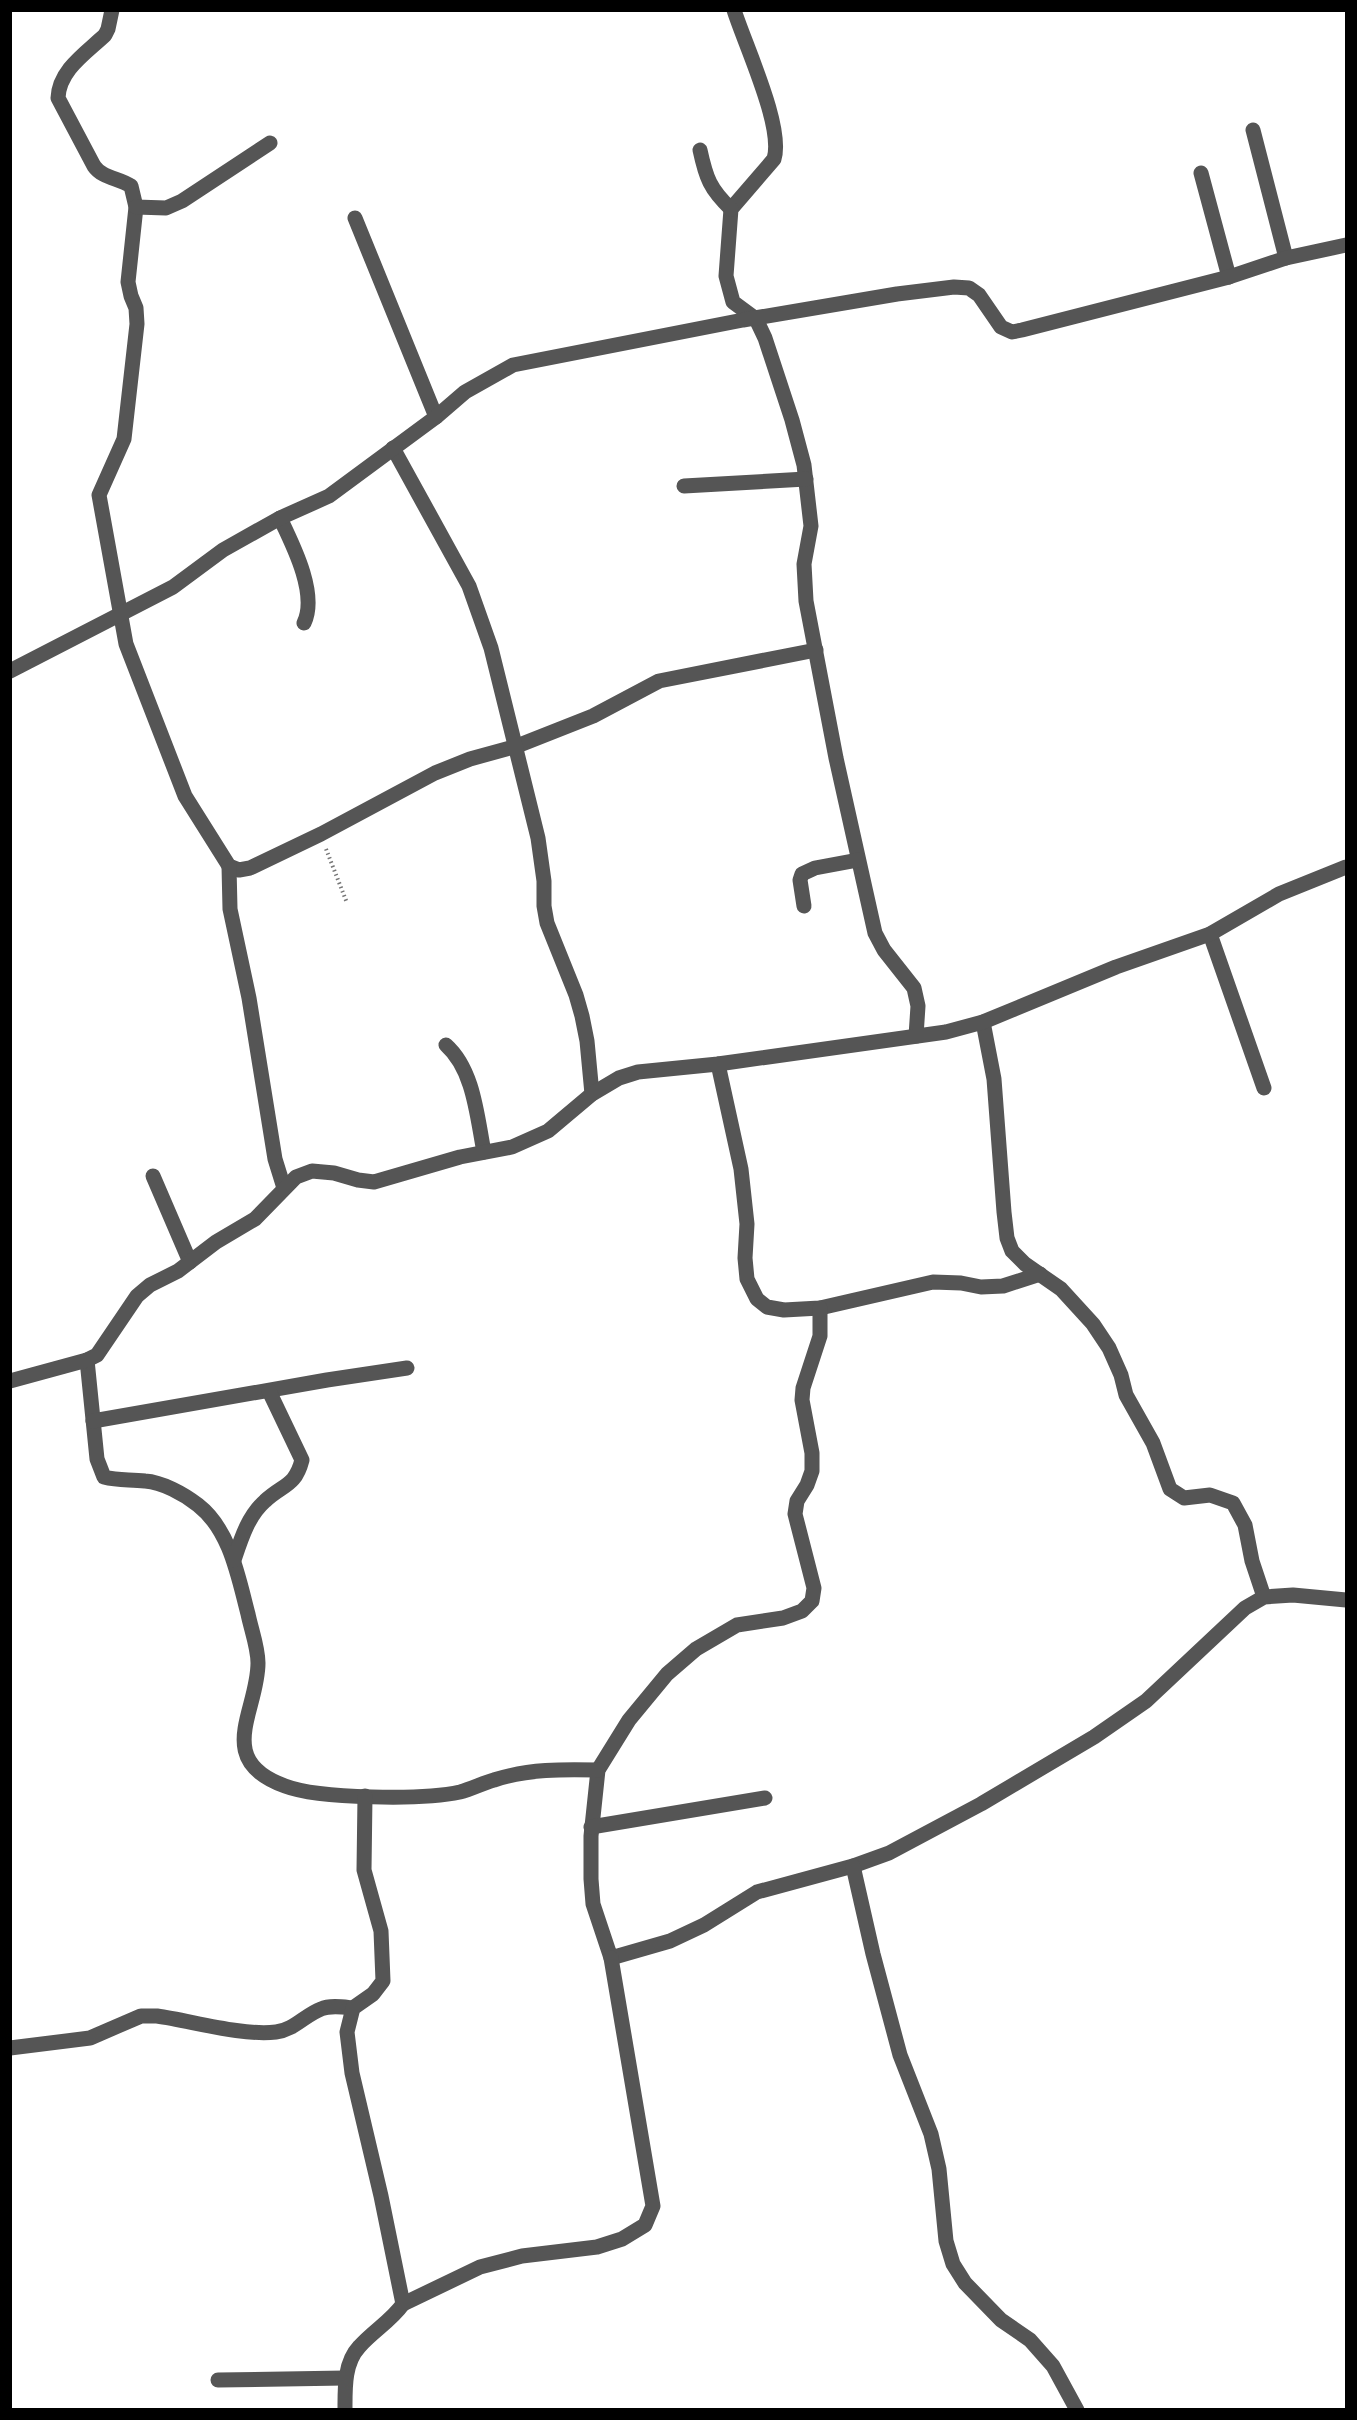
<svg xmlns="http://www.w3.org/2000/svg" width="1357" height="2420" font-family="Raleway,sans-serif">
	<style>
		.lines { fill: none; stroke-linecap: round; stroke-linejoin: round }
		.path { stroke: #777; stroke-width: 4; stroke-dasharray: 1.5 3; stroke-linecap: butt }
		.minor { stroke: #555; stroke-width: 15 }
	</style>
	<rect width="100%" height="100%" fill="#fff"/>
	<g class="lines">
		<path class="path" d="M 326,849 L 347,903"/>
		<g class="minor">
			<path d="M 112,10 L 108,29 L 105,35 C 86,53 59,70 58,98 L 94,166 C 102,178 119,178 131,186 L 136,207 L 128,282 L 131,296 L 136,308 L 137,324 L 124,439 L 99,495 L 126,644 L 185,796 L 229,866 L 239,870 L 250,868 L 321,834 L 435,773 L 470,759 L 517,746 L 593,716 L 659,681 L 816,650"/>
			<path d="M 734,10 C 745,45 784,127 774,159 L 731,209 L 726,276 L 733,302 L 756,319 L 765,338 L 792,420 L 804,465 L 811,526 L 804,564 L 806,601 L 836,758 L 875,933 L 884,950 L 914,988 L 918,1006 L 916,1036"/>
			<path d="M 1253,130 L 1286,258"/>
			<path d="M 700,150 C 706,178 710,189 731,209"/>
			<path d="M 1201,173 L 1229,277"/>
			<path d="M 136,207 L 166,208 L 182,201 L 270,143"/>
			<path d="M 355,218 L 436,417"/>
			<path d="M 393,448 L 469,586 L 491,648 L 538,838 L 544,881 L 544,906 L 547,923 L 576,995 L 582,1016 L 587,1041 L 592,1094"/>
			<path d="M 684,486 L 806,479"/>
			<path d="M 280,518 C 293,545 318,594 304,623"/>
			<path d="M 10,671 L 173,587 L 223,550 L 280,518 L 329,496 L 436,417 L 465,392 L 513,365 L 743,320 L 897,294 L 954,287 L 969,288 L 979,295 L 1001,327 L 1012,332 L 1022,330 L 1229,277 L 1286,258 L 1346,245"/>
			<path d="M 229,866 L 230,909 L 249,998 L 275,1159 L 284,1188"/>
			<path d="M 804,906 L 800,880 L 802,874 L 815,868 L 858,860"/>
			<path d="M 1210,934 L 1264,1088"/>
			<path d="M 983,1022 L 994,1079 L 1004,1212 L 1007,1238 L 1012,1251 L 1025,1264 L 1061,1289 L 1093,1324 L 1109,1348 L 1121,1375 L 1126,1395 L 1153,1443 L 1170,1489 L 1184,1498 L 1210,1495 L 1233,1503 L 1245,1525 L 1252,1561 L 1264,1597"/>
			<path d="M 446,1045 C 474,1070 477,1117 484,1152"/>
			<path d="M 718,1064 L 741,1169 L 747,1224 L 745,1258 L 747,1279 L 757,1299 L 767,1307 L 784,1310 L 820,1308 L 933,1282 L 961,1283 L 981,1287 L 1003,1286 L 1040,1274"/>
			<path d="M 153,1176 L 190,1262"/>
			<path d="M 820,1308 L 820,1336 L 803,1388 L 802,1400 L 812,1453 L 812,1471 L 807,1485 L 797,1501 L 795,1514 L 814,1588 L 812,1601 L 802,1611 L 783,1618 L 737,1625 L 696,1649 L 667,1674 L 629,1720 L 598,1770 L 591,1836 L 591,1879 L 593,1904 L 611,1958 L 670,1941 L 704,1925 L 757,1892 L 853,1866 L 889,1853 L 981,1804 L 1094,1737 L 1146,1701 L 1245,1608 L 1264,1597 L 1293,1595 L 1346,1600"/>
			<path d="M 87,1360 L 97,1459 L 104,1477 C 119,1481 130,1479 145,1481 C 162,1482 184,1494 198,1505 C 230,1530 238,1576 248,1614 C 251,1629 258,1647 258,1663 C 258,1711 213,1760 285,1786 C 319,1799 424,1800 460,1792 C 472,1789 483,1783 494,1780 C 528,1769 563,1769 598,1770"/>
			<path d="M 10,1381 L 87,1360 L 97,1355 L 137,1296 L 150,1285 L 178,1271 L 216,1242 L 255,1219 L 296,1177 L 312,1171 L 334,1173 L 358,1180 L 374,1182 L 460,1157 L 512,1147 L 548,1131 L 592,1094 L 619,1078 L 638,1072 L 718,1064 L 946,1032 L 983,1022 L 1116,967 L 1210,934 L 1279,894 L 1346,867"/>
			<path d="M 93,1421 L 327,1380 L 407,1368"/>
			<path d="M 234,1560 C 241,1539 248,1516 265,1501 C 283,1484 295,1487 302,1460 L 269,1391"/>
			<path d="M 591,1827 L 765,1798"/>
			<path d="M 853,1866 L 873,1954 L 900,2055 L 931,2134 L 939,2169 L 946,2241 L 953,2264 L 965,2283 L 1001,2320 L 1030,2340 L 1053,2366 L 1077,2410"/>
			<path d="M 10,2048 L 90,2038 L 141,2016 L 157,2016 C 192,2021 242,2036 276,2032 C 294,2030 305,2015 321,2009 C 330,2005 343,2007 353,2008"/>
			<path d="M 403,2304 L 480,2267 L 522,2256 L 597,2247 L 622,2239 L 645,2225 L 653,2206 L 611,1958"/>
			<path d="M 218,2380 L 345,2378"/>
			<path d="M 345,2410 C 345,2389 344,2363 359,2347 C 373,2331 391,2321 403,2304 L 381,2196 L 352,2073 L 347,2032 L 353,2008 L 373,1994 L 383,1981 L 381,1931 L 364,1870 L 365,1796"/>
		</g>
	</g>
	<rect width="1357" height="2420" fill="none" stroke="#000000" stroke-width="24"/>
</svg>
